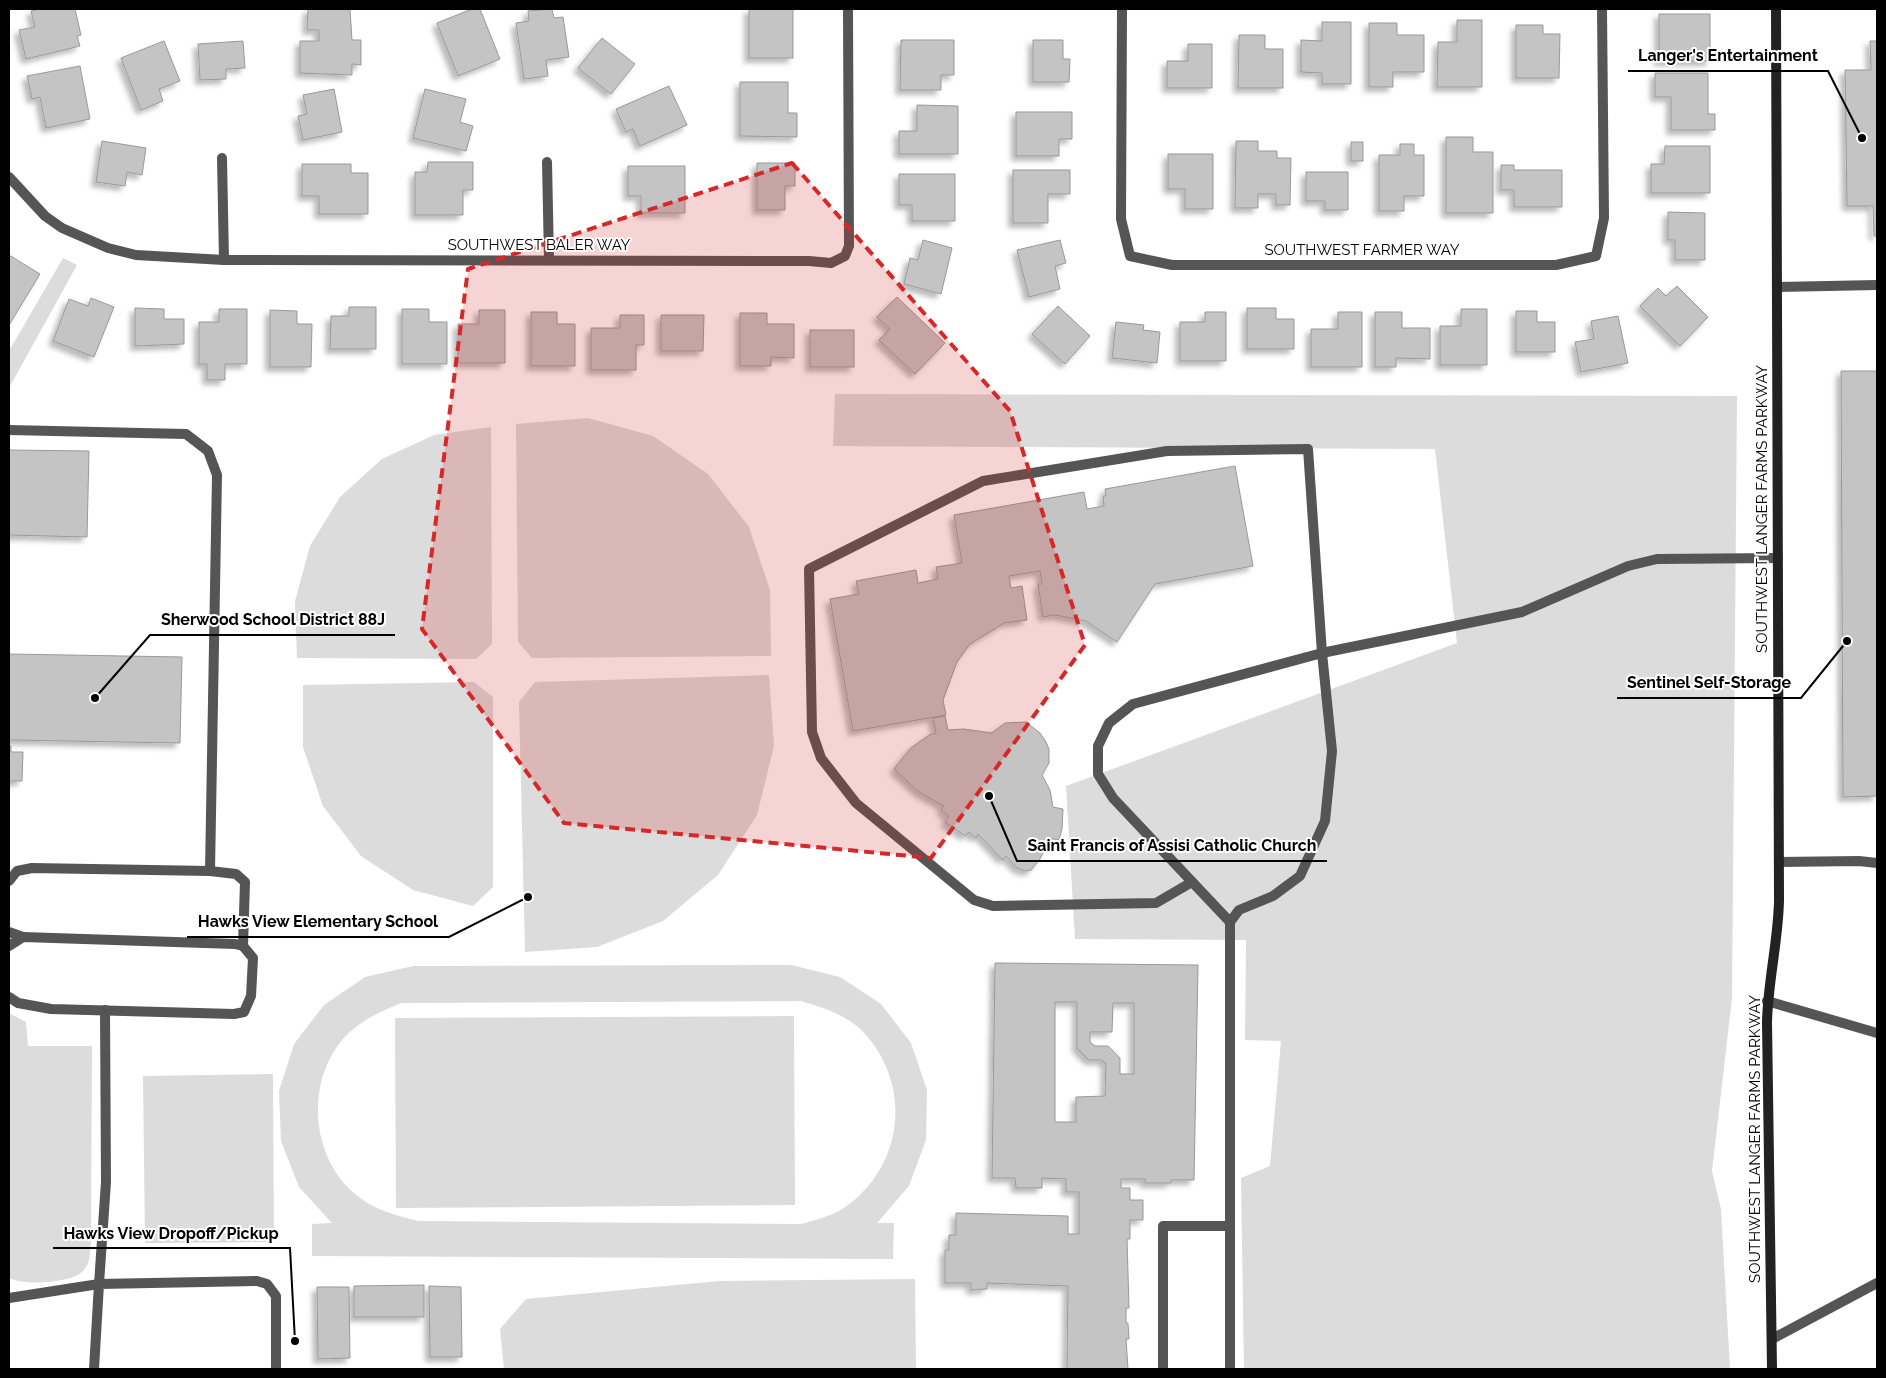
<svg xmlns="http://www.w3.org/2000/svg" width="1886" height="1378" font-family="Raleway,sans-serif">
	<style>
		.green { fill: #dcdcdc; fill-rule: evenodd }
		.building { fill: #c4c4c4; stroke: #999; fill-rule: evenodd; filter: url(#shadow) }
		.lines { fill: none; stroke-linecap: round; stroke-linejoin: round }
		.service { stroke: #555; stroke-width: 10 }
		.minor { stroke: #555; stroke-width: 10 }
		.secondary { stroke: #222; stroke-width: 10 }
		.marked { fill: #d62828; fill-opacity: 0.2; stroke: #d62828; stroke-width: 4; stroke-dasharray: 10 6; stroke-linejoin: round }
		.labels { text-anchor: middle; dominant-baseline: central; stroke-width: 4; stroke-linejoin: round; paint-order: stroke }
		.street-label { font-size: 15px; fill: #000; stroke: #fff }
		.leader { fill: none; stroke: #000; stroke-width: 2 }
		.callout-dot { fill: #000; stroke: #fff; stroke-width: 2 }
		.callout-label { font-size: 16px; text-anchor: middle; font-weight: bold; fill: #000; stroke: #fff; stroke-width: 4; stroke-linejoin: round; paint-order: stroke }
	</style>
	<defs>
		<filter id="shadow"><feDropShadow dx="-4.5" dy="4.5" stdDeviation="2.5" flood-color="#0004"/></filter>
	</defs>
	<rect width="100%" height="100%" fill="#fff"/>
	<g class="green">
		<path d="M 63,258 L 77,265 L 9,388 L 9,351 Z"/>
		<path d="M 835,394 L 1737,396 L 1732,998 L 1712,1171 L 1721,1209 L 1730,1369 L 1244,1369 L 1241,1178 L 1270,1166 L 1281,1041 L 1245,1040 L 1246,940 L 1075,939 L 1066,786 L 1457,643 L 1435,449 L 833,446 Z"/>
		<path d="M 588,418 L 653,436 L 708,474 L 749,527 L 770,590 L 771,656 L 532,658 L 518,642 L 516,424 Z"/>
		<path d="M 491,427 L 492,644 L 476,659 L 297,658 L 295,601 L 310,546 L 340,497 L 382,459 L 434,435 Z"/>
		<path d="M 769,675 L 774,746 L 757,815 L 718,875 L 663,921 L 597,947 L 525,952 L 519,702 L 535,682 Z"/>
		<path d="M 474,682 L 493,697 L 493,887 L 473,906 L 413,890 L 361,856 L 323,806 L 303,747 L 303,685 Z"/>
		<path d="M 791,965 L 840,977 L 881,1004 L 911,1043 L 927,1090 L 926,1140 L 909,1186 L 877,1223 L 894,1223 L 893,1259 L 312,1256 L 312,1224 L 332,1223 L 299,1187 L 281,1141 L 279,1091 L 294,1044 L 324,1005 L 365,977 L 413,966 ZM 801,1001 C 824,1008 848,1015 865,1034 C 902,1075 906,1135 873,1180 C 863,1193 849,1207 833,1214 C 823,1218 811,1221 801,1224 L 418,1221 C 395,1215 374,1210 355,1194 C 311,1157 305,1083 343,1039 C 359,1021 380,1012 401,1003 Z"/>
		<path d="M 9,1013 L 26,1022 L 28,1046 L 92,1046 L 91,1242 C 90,1252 91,1263 83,1271 C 73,1283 22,1286 9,1278 Z"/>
		<path d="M 794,1016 L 795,1205 L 396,1208 L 395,1018 Z"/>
		<path d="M 273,1074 L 274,1242 L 145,1243 L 143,1076 Z"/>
		<path d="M 915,1279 L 916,1369 L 504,1369 L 500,1329 L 526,1299 L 720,1281 Z"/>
	</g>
	<g class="building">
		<path d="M 40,9 L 75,9 L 81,35 L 77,36 L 80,46 L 26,59 L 19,30 L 35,27 L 31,11 Z"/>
		<path d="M 308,9 L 350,9 L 352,40 L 361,40 L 361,65 L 352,64 L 352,75 L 300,73 L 300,41 L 319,41 L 319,30 L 307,30 Z"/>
		<path d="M 472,9 L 480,9 L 500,59 L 458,76 L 437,23 Z"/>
		<path d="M 552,9 L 554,18 L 563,17 L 569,57 L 546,60 L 548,76 L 524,79 L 516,23 L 529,21 L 528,11 Z"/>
		<rect x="749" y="9" width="44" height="49"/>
		<rect x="1659" y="14" width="51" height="47"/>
		<path d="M 1457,20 L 1482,20 L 1482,87 L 1437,87 L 1438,42 L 1457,42 Z"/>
		<path d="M 1322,22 L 1351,22 L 1351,84 L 1322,84 L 1322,73 L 1301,72 L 1301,40 L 1322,41 Z"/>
		<path d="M 1369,23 L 1397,23 L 1397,35 L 1424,35 L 1424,72 L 1393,72 L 1393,87 L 1369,87 Z"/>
		<path d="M 1516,25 L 1543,25 L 1543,34 L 1560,34 L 1559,78 L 1516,78 Z"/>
		<path d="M 1239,35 L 1265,35 L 1265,49 L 1283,49 L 1283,88 L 1238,88 Z"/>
		<path d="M 602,38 L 635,64 L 611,94 L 578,68 Z"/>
		<path d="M 901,40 L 954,40 L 954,75 L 941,75 L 941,90 L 900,90 Z"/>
		<path d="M 1033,40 L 1063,40 L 1063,59 L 1070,59 L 1069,82 L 1033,82 Z"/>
		<path d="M 164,41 L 180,81 L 159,89 L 163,101 L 141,110 L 121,58 Z"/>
		<path d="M 243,41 L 245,68 L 226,69 L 226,79 L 200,80 L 198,44 Z"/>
		<path d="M 1870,41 L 1877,41 L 1877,236 L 1874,236 L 1873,206 L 1847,206 L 1845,70 L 1871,70 Z"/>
		<path d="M 1188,44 L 1212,44 L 1212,88 L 1167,88 L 1167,61 L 1188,61 Z"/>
		<path d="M 80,66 L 90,119 L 46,128 L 40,97 L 32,99 L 27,76 Z"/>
		<path d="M 1655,73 L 1708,73 L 1708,114 L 1715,114 L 1715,130 L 1671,130 L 1671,97 L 1655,97 Z"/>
		<path d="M 740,82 L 788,82 L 788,113 L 797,113 L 797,137 L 740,136 Z"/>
		<path d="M 669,86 L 687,125 L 640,146 L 633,129 L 626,132 L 616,109 Z"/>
		<path d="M 334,89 L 342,132 L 303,140 L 298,116 L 307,114 L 303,95 Z"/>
		<path d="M 425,89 L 466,99 L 460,122 L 473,126 L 466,151 L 413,138 Z"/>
		<path d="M 917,105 L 958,106 L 958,154 L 899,154 L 899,131 L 917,131 Z"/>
		<path d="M 1016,112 L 1072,112 L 1072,139 L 1059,139 L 1059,156 L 1016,156 Z"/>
		<path d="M 1446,137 L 1473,137 L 1473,152 L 1493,152 L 1493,213 L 1446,213 Z"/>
		<path d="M 102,141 L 146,148 L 142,175 L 127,172 L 125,186 L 96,182 Z"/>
		<path d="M 1236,141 L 1258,141 L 1258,151 L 1277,151 L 1277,158 L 1291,158 L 1290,205 L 1276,205 L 1276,194 L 1258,194 L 1258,208 L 1235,208 Z"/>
		<rect x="1351" y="142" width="12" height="19"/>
		<path d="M 1400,144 L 1414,144 L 1414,155 L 1424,155 L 1424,196 L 1404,196 L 1404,211 L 1379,211 L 1379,155 L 1400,155 Z"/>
		<path d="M 1665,146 L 1710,146 L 1710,193 L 1651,193 L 1651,164 L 1664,164 Z"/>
		<path d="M 1168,154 L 1213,154 L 1213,209 L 1185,209 L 1185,189 L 1168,189 Z"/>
		<path d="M 428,162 L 473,162 L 473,190 L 463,190 L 463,215 L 415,215 L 415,172 L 427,172 Z"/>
		<path d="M 757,163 L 795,163 L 795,186 L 785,186 L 785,210 L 757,210 Z"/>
		<path d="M 302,164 L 351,164 L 351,173 L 368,173 L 368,214 L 319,214 L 319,196 L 302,196 Z"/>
		<path d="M 1501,165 L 1514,165 L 1514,170 L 1562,170 L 1562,207 L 1514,207 L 1514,190 L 1501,190 Z"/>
		<path d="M 628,166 L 685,166 L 685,213 L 641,213 L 641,196 L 628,196 Z"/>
		<path d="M 1013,170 L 1070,170 L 1070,194 L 1048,194 L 1048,223 L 1013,223 Z"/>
		<path d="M 1306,172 L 1348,172 L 1348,210 L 1325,210 L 1325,201 L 1306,201 Z"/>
		<path d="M 899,174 L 955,174 L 955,221 L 912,221 L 912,205 L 899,205 Z"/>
		<path d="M 1668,212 L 1705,213 L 1705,260 L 1675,260 L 1675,240 L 1668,240 Z"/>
		<path d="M 923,240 L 952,248 L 941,294 L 904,284 L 910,258 L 918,260 Z"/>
		<path d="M 1060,240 L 1066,263 L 1055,266 L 1060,289 L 1029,297 L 1017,250 Z"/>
		<path d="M 9,255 L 40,274 L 9,325 Z"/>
		<path d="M 1677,286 L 1708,317 L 1680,346 L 1640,306 L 1658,288 L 1666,296 Z"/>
		<path d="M 897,297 L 945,343 L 915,374 L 879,340 L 890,329 L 877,317 Z"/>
		<path d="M 91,298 L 114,307 L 94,357 L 53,341 L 69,299 L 88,306 Z"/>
		<path d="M 1058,306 L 1090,336 L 1065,364 L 1032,334 Z"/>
		<path d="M 349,307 L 376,307 L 376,349 L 330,349 L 331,316 L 349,316 Z"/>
		<path d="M 135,308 L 164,309 L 164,319 L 184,319 L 184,344 L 135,346 Z"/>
		<path d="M 1247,308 L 1276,308 L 1276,319 L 1294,319 L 1294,349 L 1247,349 Z"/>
		<path d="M 219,309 L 247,309 L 247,364 L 225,364 L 225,380 L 207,380 L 207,364 L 199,364 L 199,322 L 219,322 Z"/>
		<path d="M 402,309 L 429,309 L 429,322 L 447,322 L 447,364 L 402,364 Z"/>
		<path d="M 1461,309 L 1487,309 L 1487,365 L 1440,365 L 1440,326 L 1461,326 Z"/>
		<path d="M 270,310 L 297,311 L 297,324 L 312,324 L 311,367 L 270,367 Z"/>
		<path d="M 479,310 L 505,310 L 505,363 L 458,363 L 458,324 L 479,324 Z"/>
		<path d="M 1516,311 L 1537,311 L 1537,322 L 1555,322 L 1555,352 L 1516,352 Z"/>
		<path d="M 531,312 L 557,312 L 557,324 L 575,324 L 575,366 L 531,366 Z"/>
		<path d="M 1205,312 L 1226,312 L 1226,361 L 1180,361 L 1180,322 L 1205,322 Z"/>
		<path d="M 1338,312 L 1362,312 L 1362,367 L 1311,367 L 1311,329 L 1338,329 Z"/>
		<path d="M 1375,312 L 1402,312 L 1402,328 L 1430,328 L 1430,359 L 1396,358 L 1396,367 L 1375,367 Z"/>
		<path d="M 740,313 L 767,313 L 767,324 L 794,324 L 794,358 L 771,357 L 771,366 L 740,366 Z"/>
		<path d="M 620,315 L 644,315 L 644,345 L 636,345 L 636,370 L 591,370 L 591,328 L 620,328 Z"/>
		<path d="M 661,315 L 704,315 L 703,351 L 661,351 Z"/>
		<path d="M 1618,316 L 1628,363 L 1581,372 L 1575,342 L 1594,339 L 1591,321 Z"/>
		<path d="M 1116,322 L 1144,325 L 1143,330 L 1160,332 L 1157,363 L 1112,358 Z"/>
		<rect x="810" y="330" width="44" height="37"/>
		<path d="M 1841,371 L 1877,371 L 1877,796 L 1843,797 Z"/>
		<path d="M 9,450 L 89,451 L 87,537 L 9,535 Z"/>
		<path d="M 1235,466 L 1253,566 L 1155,584 L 1117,642 L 1086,621 L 1055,615 L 1043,617 L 1038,584 L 1042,584 L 1040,571 L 1009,576 L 1011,588 L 1022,586 L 1027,620 L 1004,623 L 970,644 L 957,662 L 943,700 L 946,715 L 853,731 L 830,599 L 859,594 L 856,581 L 916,570 L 918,583 L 938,579 L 936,567 L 962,563 L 954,515 L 1084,492 L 1087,509 L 1104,506 L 1103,496 L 1106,496 L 1105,489 Z"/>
		<path d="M 9,654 L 182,657 L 180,743 L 9,740 Z"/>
		<path d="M 945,716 L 948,730 L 964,729 L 992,733 L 1005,723 L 1026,722 L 1040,733 L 1046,742 L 1049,749 L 1049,763 L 1042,775 L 1050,790 L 1053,807 L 1063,809 L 1062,829 L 1059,840 L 1050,838 L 1040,859 L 1031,870 L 1025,871 L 1017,868 L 1006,856 L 1003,860 L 978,834 L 976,838 L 969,832 L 965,836 L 945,822 L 949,816 L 941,810 L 944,806 L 919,792 L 894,769 L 911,748 L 929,735 L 936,733 L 933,718 Z"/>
		<path d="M 9,746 L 11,746 L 11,752 L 23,752 L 22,781 L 9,781 Z"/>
		<path d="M 995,963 L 1198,965 L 1194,1180 L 1171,1180 L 1171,1183 L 1145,1183 L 1145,1179 L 1121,1179 L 1121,1188 L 1130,1188 L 1130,1200 L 1143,1200 L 1143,1220 L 1130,1220 L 1130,1239 L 1127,1239 L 1129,1308 L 1126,1308 L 1126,1323 L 1128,1323 L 1129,1339 L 1126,1339 L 1128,1369 L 1067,1369 L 1068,1286 L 987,1283 L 987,1289 L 971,1290 L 971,1283 L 945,1283 L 945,1250 L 949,1250 L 949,1235 L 956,1235 L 956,1213 L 1068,1216 L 1068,1234 L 1079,1234 L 1079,1192 L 1066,1192 L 1066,1179 L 1042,1178 L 1042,1188 L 1016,1188 L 1015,1178 L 992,1178 ZM 1055,1002 L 1077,1002 L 1077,1048 L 1089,1060 L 1102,1060 L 1106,1064 L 1105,1096 L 1076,1097 L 1076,1122 L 1055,1122 ZM 1113,1003 L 1134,1003 L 1134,1074 L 1120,1074 L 1120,1058 L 1108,1046 L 1095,1046 L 1090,1042 L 1090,1032 L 1112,1032 Z"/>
		<path d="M 424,1285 L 424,1317 L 354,1317 L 354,1286 Z"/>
		<path d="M 429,1286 L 461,1287 L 462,1357 L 430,1357 Z"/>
		<path d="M 317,1287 L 349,1287 L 350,1358 L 318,1359 Z"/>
	</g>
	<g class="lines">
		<g class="service">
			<path d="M 1777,287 L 1877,285"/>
			<path d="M 9,430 L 186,434 L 208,451 L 217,475 L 210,871"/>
			<path d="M 1779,862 L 1859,861 L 1877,863"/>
			<path d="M 9,881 L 17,871 L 32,868 L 210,871 L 236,874 L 245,882 L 243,946"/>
			<path d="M 1192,882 L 1156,903 L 993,906 L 974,900 L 856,803 L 821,758 L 812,732 L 809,569 L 983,481 L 1167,451 L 1308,449 L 1322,653 L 1332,751 L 1325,821 L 1300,876 L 1273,896 L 1239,910 L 1230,922 L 1230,1369"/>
			<path d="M 1230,922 L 1113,798 L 1098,774 L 1098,746 L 1109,723 L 1133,704 L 1322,653 L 1522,612 L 1628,566 L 1657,559 L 1778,558"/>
			<path d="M 9,932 L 23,937"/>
			<path d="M 9,946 L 23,937 L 235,944 L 243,946 L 253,958 L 251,996 L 244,1012 L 234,1014 L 51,1009 L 18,1003 L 9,997"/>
			<path d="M 1767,1001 L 1877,1033"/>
			<path d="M 9,1298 L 99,1284 L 106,1182 L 105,1010"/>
			<path d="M 1772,1339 L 1877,1283"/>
			<path d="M 94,1369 L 99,1284 L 257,1281 L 267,1284 L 276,1296 L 276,1369"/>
			<path d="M 1163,1369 L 1163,1226 L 1230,1226"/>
		</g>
		<g class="minor">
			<path d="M 1122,9 L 1121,219 L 1130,256 L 1172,265 L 1556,265 L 1596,256 L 1604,218 L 1602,9"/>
			<path d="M 222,158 L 224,260"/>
			<path d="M 547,162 L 549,259"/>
			<path d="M 9,177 L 45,216 L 62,228 L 108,248 L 136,255 L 224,260 L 809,261 L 831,263 L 845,256 L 849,246 L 848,9"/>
		</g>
		<path class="secondary" d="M 1772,1369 L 1767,1022 C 1768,981 1778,942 1779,901 L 1776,9"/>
	</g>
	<path class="marked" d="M 792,163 L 1010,411 L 1085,645 L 931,858 L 564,823 L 422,629 L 468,269 Z"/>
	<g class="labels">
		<g class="street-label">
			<text x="539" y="245">SOUTHWEST BALER WAY</text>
			<text x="1362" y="250">SOUTHWEST FARMER WAY</text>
			<text transform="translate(1762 509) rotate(-90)">SOUTHWEST LANGER FARMS PARKWAY</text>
			<text transform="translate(1755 1139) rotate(-90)">SOUTHWEST LANGER FARMS PARKWAY</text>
		</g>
	</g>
	<path class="leader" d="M1862 138L1828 71H1628M95 698L150 635H395M1847 641L1801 698H1617M989 796L1017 861H1327M528 897L449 937H187M295 1341L290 1248H53"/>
	<g class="callout-dot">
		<circle cx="1862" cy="138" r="5"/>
		<circle cx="95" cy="698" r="5"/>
		<circle cx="1847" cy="641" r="5"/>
		<circle cx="989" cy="796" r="5"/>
		<circle cx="528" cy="897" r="5"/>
		<circle cx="295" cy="1341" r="5"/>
	</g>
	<g class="callout-label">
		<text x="1728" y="61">Langer's Entertainment</text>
		<text x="273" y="625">Sherwood School District 88J</text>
		<text x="1709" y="688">Sentinel Self-Storage</text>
		<text x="1172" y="851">Saint Francis of Assisi Catholic Church</text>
		<text x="318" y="927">Hawks View Elementary School</text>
		<text x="171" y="1239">Hawks View Dropoff/Pickup</text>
	</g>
	<rect width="1886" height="1378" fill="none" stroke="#000000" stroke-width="20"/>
</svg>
